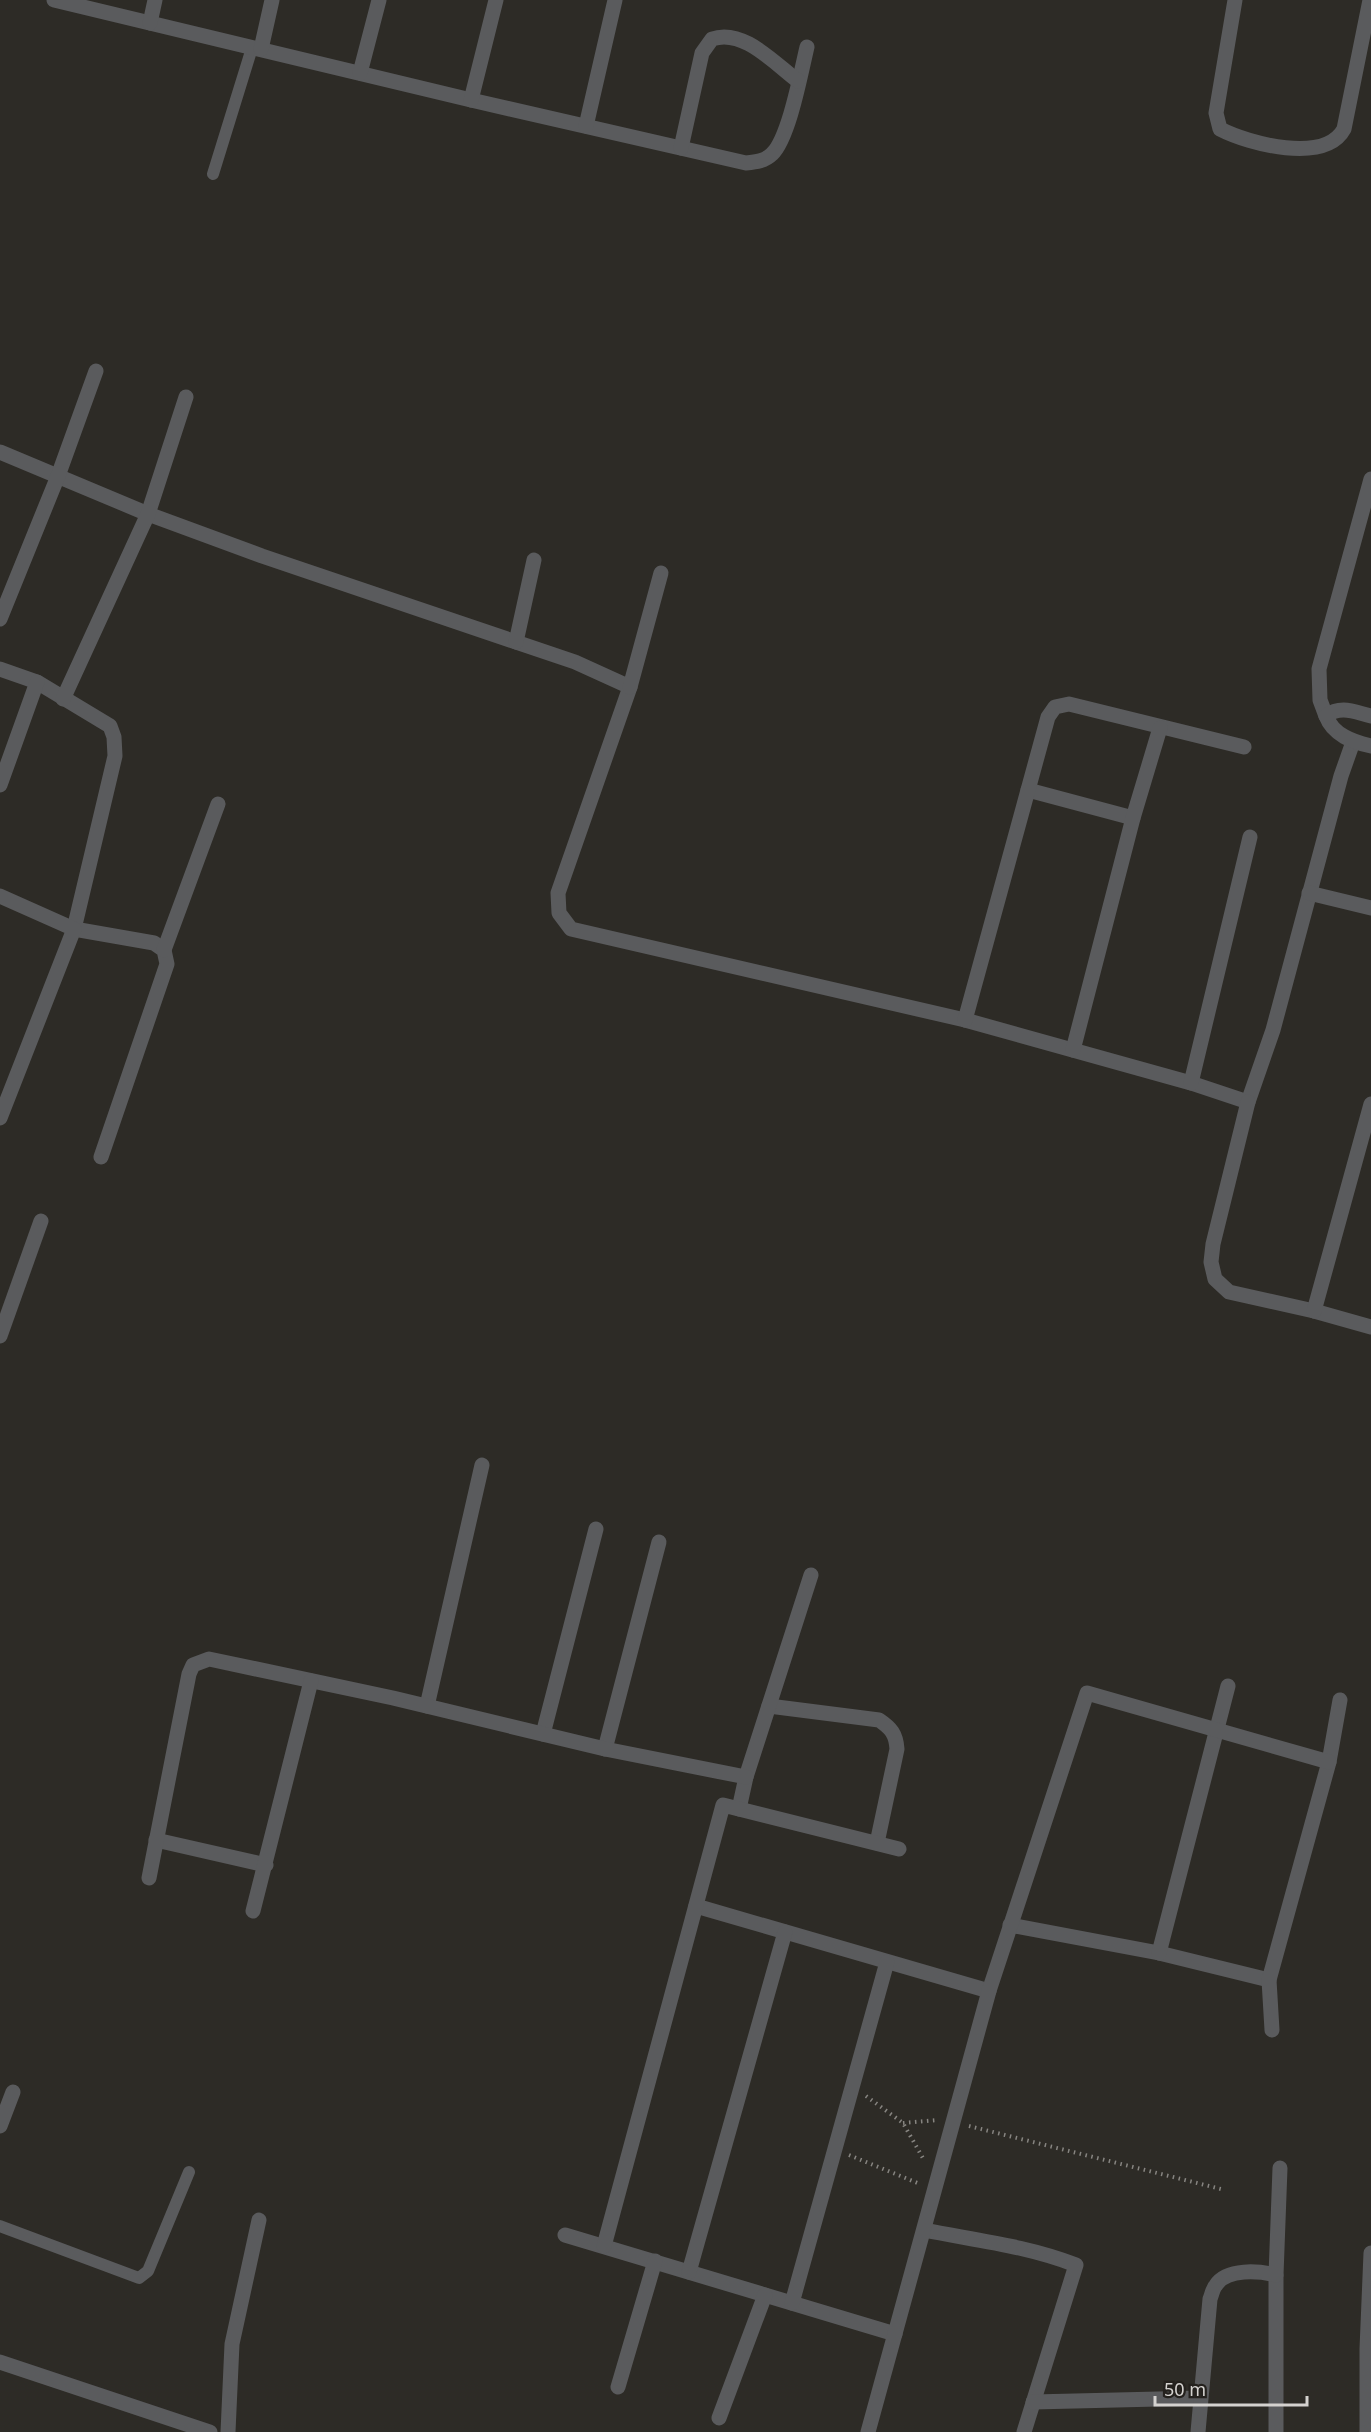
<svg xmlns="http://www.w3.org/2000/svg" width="1371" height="2432" font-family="'Noto Sans',sans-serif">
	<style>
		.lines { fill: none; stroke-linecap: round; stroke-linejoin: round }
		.path { stroke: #878581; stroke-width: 4; stroke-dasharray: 1.5 4.5; stroke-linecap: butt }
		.lane { stroke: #5a5b5d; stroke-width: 12 }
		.street { stroke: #5a5b5d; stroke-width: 15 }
	</style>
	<rect width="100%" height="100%" fill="#2d2b26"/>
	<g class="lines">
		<g class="path">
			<path d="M 866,2096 L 903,2123 L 924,2160"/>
			<path d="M 903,2123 L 938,2120"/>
			<path d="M 969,2126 L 1221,2189"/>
			<path d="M 849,2155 L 920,2184"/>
		</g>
		<g class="lane">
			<path d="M 213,174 L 252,48"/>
			<path d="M 0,2226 L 139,2278 L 148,2271 L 189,2172"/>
		</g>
		<g class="street">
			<path d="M 54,0 L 471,100 L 746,163 C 756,162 765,161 772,154 C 789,138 801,72 807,47"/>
			<path d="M 1235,0 L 1216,113 L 1220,129 C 1249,144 1325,164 1344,129 L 1370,0"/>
			<path d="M 150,23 L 155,0"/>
			<path d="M 261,49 L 272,0"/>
			<path d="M 360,73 L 379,0"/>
			<path d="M 471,100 L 496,0"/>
			<path d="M 586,126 L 615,0"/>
			<path d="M 681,148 L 702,53 L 712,39 C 743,28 774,63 798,81"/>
			<path d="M 0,452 L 148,514 L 262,556 L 575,662 L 630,687 L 558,893 L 559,913 L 571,929 L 965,1020 L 1191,1083 L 1248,1102 L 1273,1030 L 1341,776 L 1353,742"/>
			<path d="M 0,619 L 58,476 L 96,371"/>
			<path d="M 516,642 L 534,560"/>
			<path d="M 0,669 L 37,682 L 110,726 L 114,737 L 115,756 L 74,929 L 154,943 L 164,950 L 167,964 L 101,1157"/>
			<path d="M 630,687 L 661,573"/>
			<path d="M 63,699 L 148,514 L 186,397"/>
			<path d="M 1326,716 L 1320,700 L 1319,669 L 1371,479"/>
			<path d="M 1371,716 C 1354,712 1341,705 1326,716 C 1333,735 1353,742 1371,746"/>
			<path d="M 0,785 L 37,682"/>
			<path d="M 1028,790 L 1133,818"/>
			<path d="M 1309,893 L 1371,908"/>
			<path d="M 0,896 L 74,929 L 0,1118"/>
			<path d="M 164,950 L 218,804"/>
			<path d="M 965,1020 L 1048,717 L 1055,707 L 1069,704 L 1244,747"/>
			<path d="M 1073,1050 L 1133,818 L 1160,728"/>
			<path d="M 1191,1083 L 1250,837"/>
			<path d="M 1248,1102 L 1213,1244 L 1211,1262 L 1215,1279 L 1229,1292 L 1314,1311 L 1371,1327"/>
			<path d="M 1314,1311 L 1371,1104"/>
			<path d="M 0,1336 L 41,1221"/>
			<path d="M 427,1706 L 482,1465"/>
			<path d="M 769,1706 L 879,1720 C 891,1728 896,1734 897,1749 L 877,1843"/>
			<path d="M 543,1734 L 596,1529"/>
			<path d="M 605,1749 L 659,1542"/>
			<path d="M 739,1809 L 746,1777 L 811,1575"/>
			<path d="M 156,1840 L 266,1865"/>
			<path d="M 149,1878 L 189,1674 L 193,1665 L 209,1659 L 393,1698 L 605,1749 L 746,1777"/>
			<path d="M 696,1906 L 989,1991"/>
			<path d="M 253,1911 L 311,1681"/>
			<path d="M 1010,1925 L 1159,1953 L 1269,1980"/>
			<path d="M 1159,1953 L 1228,1686"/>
			<path d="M 1272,2030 L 1269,1980 L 1329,1762 L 1340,1700"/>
			<path d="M 0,2126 L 13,2092"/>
			<path d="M 924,2230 C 974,2240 1028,2246 1076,2265 L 1024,2432"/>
			<path d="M 565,2235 L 895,2334"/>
			<path d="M 604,2246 L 723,1805 L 899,1849"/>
			<path d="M 689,2272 L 785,1932"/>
			<path d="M 1276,2275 L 1276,2432"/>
			<path d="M 792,2303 L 887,1962"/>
			<path d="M 0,2362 L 210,2432"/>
			<path d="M 618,2387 L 655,2261"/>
			<path d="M 1033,2402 L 1200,2398"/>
			<path d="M 719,2418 L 765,2295"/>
			<path d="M 228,2432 L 232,2344 L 259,2220"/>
			<path d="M 868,2432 L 989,1991 L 1087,1693 L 1329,1762"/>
			<path d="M 1198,2432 L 1210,2299 C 1212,2294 1213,2288 1216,2285 C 1227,2268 1259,2271 1276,2275 L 1280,2168"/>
			<path d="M 1367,2432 L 1367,2349 L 1371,2253"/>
		</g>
	</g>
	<path d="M1155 2396v9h152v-9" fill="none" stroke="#d4d2cf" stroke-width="3"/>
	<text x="1164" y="2396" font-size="18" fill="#d4d2cf" stroke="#24211d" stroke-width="4.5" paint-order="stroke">50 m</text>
</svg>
